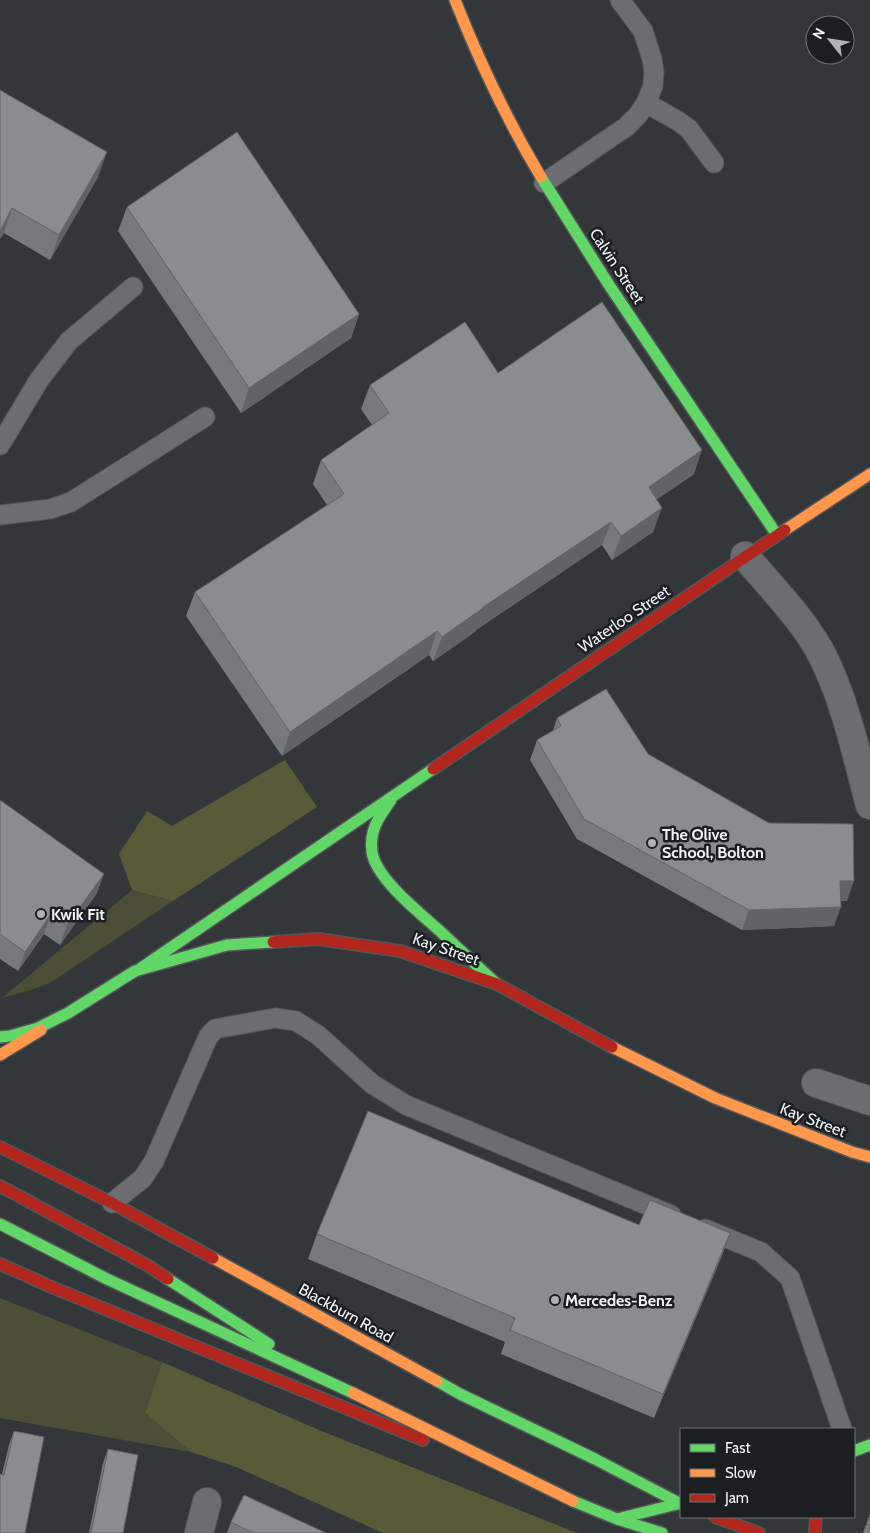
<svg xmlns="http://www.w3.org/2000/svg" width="870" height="1533" font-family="Cabin,sans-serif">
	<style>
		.green { fill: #4c4e37 }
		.forest { fill: #595a38 }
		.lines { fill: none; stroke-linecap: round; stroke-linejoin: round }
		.lane-casing { stroke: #535659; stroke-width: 21 }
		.street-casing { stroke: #535659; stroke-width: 30 }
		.fast-casing { stroke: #535659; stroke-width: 14 }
		.slow-casing { stroke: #535659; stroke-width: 14 }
		.jam-casing { stroke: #535659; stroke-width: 14 }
		.lane { stroke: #6b6d70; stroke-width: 19 }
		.street { stroke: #6b6d70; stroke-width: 28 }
		.fast { stroke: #63d668; stroke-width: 11 }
		.slow { stroke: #ff974d; stroke-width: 11 }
		.jam { stroke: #b3261e; stroke-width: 11 }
		.wall { fill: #77797c }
		.shaded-wall { fill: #616365 }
		.building { fill: #8a8d90; stroke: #616365 }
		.poi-dot { fill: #aeb2b6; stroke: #1b1f21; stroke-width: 2 }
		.labels { text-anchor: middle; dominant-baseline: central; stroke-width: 5; stroke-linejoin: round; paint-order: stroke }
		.street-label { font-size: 16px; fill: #f0f4f8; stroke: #1b1f21 }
		.poi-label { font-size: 16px; font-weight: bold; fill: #f0f4f8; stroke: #1b1f21; text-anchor: start }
	</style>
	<rect width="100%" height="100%" fill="#34373a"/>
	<g class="green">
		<path d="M 132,890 L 173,901 L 50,983 L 28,991 L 2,998 Z"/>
		<path d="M 0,1298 L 162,1362 L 145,1413 L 191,1452 L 0,1418 Z"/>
	</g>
	<g class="forest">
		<path d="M 285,760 L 317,807 L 173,901 L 132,890 L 119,854 L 147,811 L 172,826 Z"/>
		<path d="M 162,1362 L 319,1430 L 577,1533 L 383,1533 L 236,1467 L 191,1452 L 145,1413 Z"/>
	</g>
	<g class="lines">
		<defs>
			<g id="lane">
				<path d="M 646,103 L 678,121 L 689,129 L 714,163"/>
				<path d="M 544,183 L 626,127 L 638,115 L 646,103 L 653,86 L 654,72 L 652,59 L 643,31 L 620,0"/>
				<path d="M 0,445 L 39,380 L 69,341 L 133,287"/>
				<path d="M 0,515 L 50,509 L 71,502 L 205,417"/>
				<path d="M 112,1203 L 143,1178 L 154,1161 L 208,1037 L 215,1029 L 275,1018 L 296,1021 L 318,1035 L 372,1084 L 406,1105 L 671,1215"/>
				<path d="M 705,1229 L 761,1252 L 790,1278 L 842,1429"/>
			</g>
			<g id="street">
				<path d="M 745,556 C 771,587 807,623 824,659 C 846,704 857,757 870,805"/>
				<path d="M 816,1083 L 870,1101"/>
				<path d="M 199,1533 L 207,1502"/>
			</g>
			<g id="fast">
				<path d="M 541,177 L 609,285 L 777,535"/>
				<path d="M 391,800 C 379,817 369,830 372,852 C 376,879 421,914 441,932 C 459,949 478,967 497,984"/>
				<path d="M 141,968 L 433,769"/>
				<path d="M 0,1037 L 10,1036 L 38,1028 L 68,1013 L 135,971 L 227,945 L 273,942"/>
				<path d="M 0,1224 L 107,1279 L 353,1393"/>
				<path d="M 168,1279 L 269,1344"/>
				<path d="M 437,1381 L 460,1394 L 595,1459 L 681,1504"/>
				<path d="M 854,1451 L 870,1445"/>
				<path d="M 573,1501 L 617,1519 L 681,1503"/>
				<path d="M 617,1519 L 662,1533"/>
			</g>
			<g id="slow">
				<path d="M 455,0 C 479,61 507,120 541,177"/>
				<path d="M 785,530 L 870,474"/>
				<path d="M 612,1047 L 715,1098 L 852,1152 L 870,1157"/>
				<path d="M 0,1055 L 41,1030"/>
				<path d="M 213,1258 L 437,1381"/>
				<path d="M 353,1393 L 573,1501"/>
			</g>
			<g id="jam">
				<path d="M 433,769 L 785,530"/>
				<path d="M 273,942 L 318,939 L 400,951 L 497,984 L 612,1047"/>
				<path d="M 0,1147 L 112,1203 L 213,1258"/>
				<path d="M 0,1186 L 147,1265 L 168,1279"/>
				<path d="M 0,1264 L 54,1288 L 423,1440"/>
				<path d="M 715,1517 L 759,1533"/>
				<path d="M 815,1533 L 816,1517"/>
			</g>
		</defs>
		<use href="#lane" class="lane-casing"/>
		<use href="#street" class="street-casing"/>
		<use href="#fast" class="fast-casing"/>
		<use href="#slow" class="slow-casing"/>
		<use href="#jam" class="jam-casing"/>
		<use href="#lane" class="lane"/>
		<use href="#street" class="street"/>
		<use href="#fast" class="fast"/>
		<use href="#slow" class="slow"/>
		<use href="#jam" class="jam"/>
	</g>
	<g class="wall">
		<path d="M 0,90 L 98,177 L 50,260 L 4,233 L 0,239 Z"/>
		<path d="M 127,207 L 359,314 L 351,338 L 241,413 L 118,231 Z"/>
		<path d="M 498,373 L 694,474 L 657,499 L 653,532 L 612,560 L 602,545 L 476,630 L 475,632 L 433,661 L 429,655 L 282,756 L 186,616 L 195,592 L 327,505 L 313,484 L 321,460 L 372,425 L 361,409 L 370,385 Z"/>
		<path d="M 557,718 L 648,754 L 847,901 L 841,901 L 834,926 L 742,930 L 577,839 L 530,760 L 537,740 L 553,731 Z"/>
		<path d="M 0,800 L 97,893 L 60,945 L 44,934 L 18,971 L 0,959 Z"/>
		<path d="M 639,1225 L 730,1233 L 721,1258 L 654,1418 L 501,1354 L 505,1342 L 308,1259 L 317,1234 Z"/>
		<path d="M 14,1431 L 25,1533 L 2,1474 L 9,1445 Z"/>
		<path d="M 108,1449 L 123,1533 L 89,1533 L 103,1463 Z"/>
		<path d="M 870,1514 L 870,1533 L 863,1533 Z"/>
		<path d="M 231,1522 L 326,1533 L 227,1533 Z"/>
	</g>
	<g class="shaded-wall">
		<path d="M 107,152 L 98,177 L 50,260 L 59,235 Z"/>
		<path d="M 12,208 L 4,233 L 0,239 L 0,231 Z"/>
		<path d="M 359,314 L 351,338 L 241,413 L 249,388 Z"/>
		<path d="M 702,450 L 694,474 L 640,511 L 649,487 Z"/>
		<path d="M 662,508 L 653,532 L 612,560 L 621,536 Z"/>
		<path d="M 611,522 L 602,545 L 476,630 L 475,632 L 433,661 L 442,637 L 483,607 Z"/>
		<path d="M 437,631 L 429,655 L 282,756 L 290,732 Z"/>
		<path d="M 104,874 L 97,893 L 60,945 L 67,925 Z"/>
		<path d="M 840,881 L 854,881 L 847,901 L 833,901 Z"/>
		<path d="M 841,907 L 834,926 L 742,930 L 749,910 Z"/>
		<path d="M 51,914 L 44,934 L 18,971 L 25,952 Z"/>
		<path d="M 730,1233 L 721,1258 L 654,1418 L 663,1394 Z"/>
	</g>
	<g class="building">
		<path d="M 0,90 L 107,152 L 59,235 L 12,208 L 0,231 Z"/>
		<path d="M 237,132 L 359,314 L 249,388 L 127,207 Z"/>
		<path d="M 602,302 L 702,450 L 649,487 L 662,508 L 621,536 L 611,522 L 483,607 L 483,608 L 442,637 L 437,631 L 290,732 L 195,592 L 344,494 L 321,460 L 389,413 L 370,385 L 465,322 L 498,373 Z"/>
		<path d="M 606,689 L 648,754 L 769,823 L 853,824 L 854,881 L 840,881 L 841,907 L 749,910 L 584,819 L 537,740 L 561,726 L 557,718 Z"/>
		<path d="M 0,800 L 104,874 L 67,925 L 51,914 L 25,952 L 0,934 Z"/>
		<path d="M 368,1111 L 639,1225 L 650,1200 L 730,1233 L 663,1394 L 510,1330 L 515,1318 L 317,1234 Z"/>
		<path d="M 14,1431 L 44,1437 L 25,1533 L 0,1533 L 0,1474 L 4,1475 Z"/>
		<path d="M 108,1449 L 138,1455 L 123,1533 L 91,1533 Z"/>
		<path d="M 244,1495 L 326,1533 L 254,1533 L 231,1522 Z"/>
		<path d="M 870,1514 L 870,1525 L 867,1524 Z"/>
	</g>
	<g class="poi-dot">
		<circle cx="652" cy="843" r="5"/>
		<circle cx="41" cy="914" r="5"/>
		<circle cx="555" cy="1300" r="5"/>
	</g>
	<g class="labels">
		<g class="street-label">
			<text transform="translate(617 266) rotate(57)">Calvin Street</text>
			<text transform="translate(624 619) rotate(-34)">Waterloo Street</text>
			<text transform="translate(446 949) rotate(19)">Kay Street</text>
			<text transform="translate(813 1120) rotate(21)">Kay Street</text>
			<text transform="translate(346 1313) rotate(29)">Blackburn Road</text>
		</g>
		<g class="poi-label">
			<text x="662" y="834">The Olive<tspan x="662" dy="18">School, Bolton</tspan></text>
			<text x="51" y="914">Kwik Fit</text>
			<text x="565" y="1300">Mercedes-Benz</text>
		</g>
	</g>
	<rect x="680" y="1428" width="175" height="90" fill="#1b1f21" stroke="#707477"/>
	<rect x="690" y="1444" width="25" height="8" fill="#63d668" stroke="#707477"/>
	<text x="725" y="1453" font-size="15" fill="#f0f4f8">Fast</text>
	<rect x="690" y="1469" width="25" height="8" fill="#ff974d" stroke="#707477"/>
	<text x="725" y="1478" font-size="15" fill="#f0f4f8">Slow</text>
	<rect x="690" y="1494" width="25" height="8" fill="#b3261e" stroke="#707477"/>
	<text x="725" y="1503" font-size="15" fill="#f0f4f8">Jam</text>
	<g transform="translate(830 40) rotate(300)"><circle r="24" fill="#1b1f21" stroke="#707477"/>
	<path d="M0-4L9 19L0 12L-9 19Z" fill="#aeb2b6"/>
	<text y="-8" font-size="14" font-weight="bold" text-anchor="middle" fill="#f0f4f8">N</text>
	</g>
</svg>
